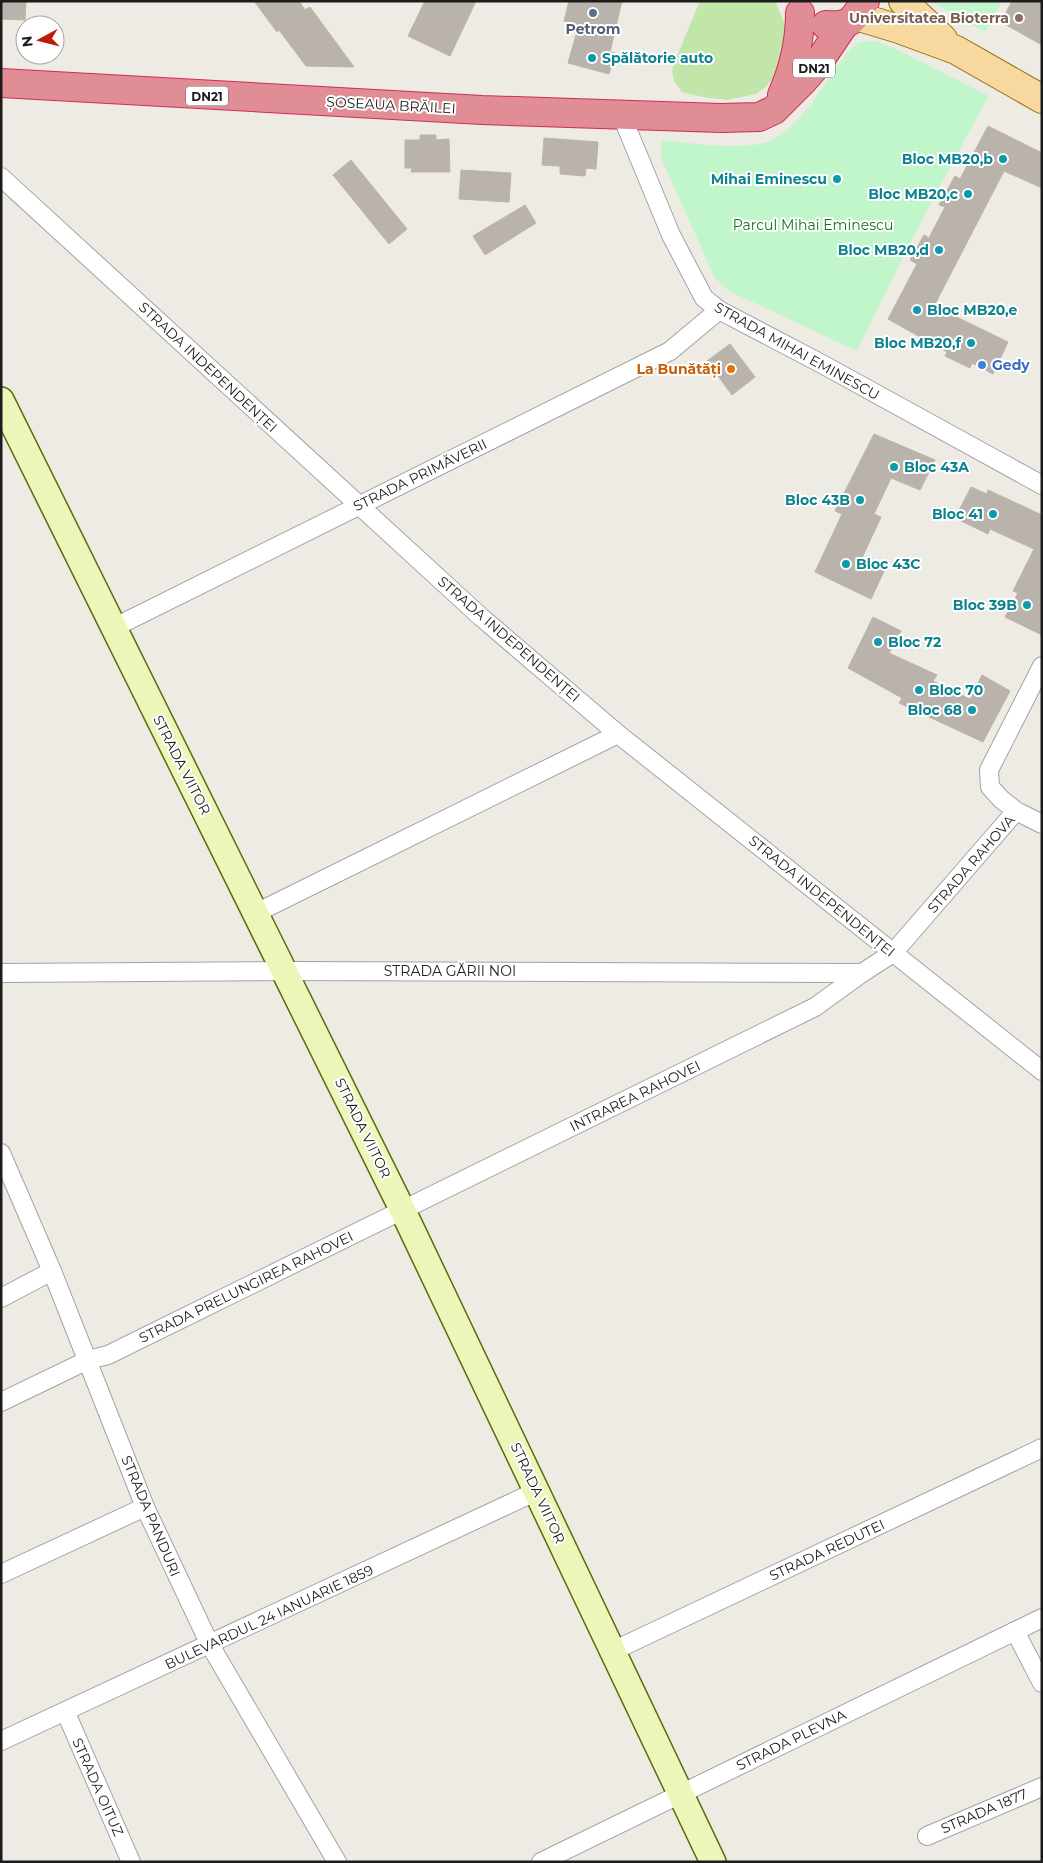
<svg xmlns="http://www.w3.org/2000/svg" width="1043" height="1863" font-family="Montserrat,sans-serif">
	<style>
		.grass { fill: #c2e5aa }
		.park { fill: #c1f6ca }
		.building { fill: #b9b3ac; stroke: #beb3a6 }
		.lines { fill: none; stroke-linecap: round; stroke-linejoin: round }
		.street-casing { stroke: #a3a3a3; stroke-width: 20 }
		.secondary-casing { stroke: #596d0a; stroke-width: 28 }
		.primary-casing { stroke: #8d6d07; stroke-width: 30 }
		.highway-casing { stroke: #cf2c56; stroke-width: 30 }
		.street { stroke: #fff; stroke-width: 18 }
		.secondary { stroke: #edf6b8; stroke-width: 25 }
		.primary { stroke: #f7d89e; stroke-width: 28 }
		.highway { stroke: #e18d96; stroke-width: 28 }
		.service-dot { fill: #5c6f8a; stroke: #fff; stroke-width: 2 }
		.education-dot { fill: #8d6e63; stroke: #fff; stroke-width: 2 }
		.culture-dot { fill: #0f9aa8; stroke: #fff; stroke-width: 2 }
		.shop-dot { fill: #3f7fe0; stroke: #fff; stroke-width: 2 }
		.food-dot { fill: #e8710a; stroke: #fff; stroke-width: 2 }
		.labels { text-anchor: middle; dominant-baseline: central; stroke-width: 4; stroke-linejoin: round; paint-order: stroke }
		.shield { fill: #fff; stroke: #606060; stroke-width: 1 }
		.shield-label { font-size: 12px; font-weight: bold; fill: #1c1c1c }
		.education-label { font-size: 14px; font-weight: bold; fill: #785e54; stroke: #fff; text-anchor: end }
		.service-label { font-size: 14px; font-weight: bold; fill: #4e5e75; stroke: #fff }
		.culture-label { font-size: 14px; font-weight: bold; fill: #0d838f; stroke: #fff; text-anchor: end }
		.street-label { font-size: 14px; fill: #1c1c1c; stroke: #fff }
		.park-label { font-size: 14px; fill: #117422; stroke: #fff }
		.shop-label { font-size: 14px; font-weight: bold; fill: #366cbe; stroke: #fff; text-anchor: start }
		.food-label { font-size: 14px; font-weight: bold; fill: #c56008; stroke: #fff; text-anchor: end }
	</style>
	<rect width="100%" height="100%" fill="#edebe3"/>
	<path class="grass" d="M 700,1 L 775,1 L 787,29 L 782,66 L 767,86 L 756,94 L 727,100 L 703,97 L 682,92 L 674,81 L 672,71 L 677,56 Z"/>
	<g class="park">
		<path d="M 930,1 L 1002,1 L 985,32 Z"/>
		<path d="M 875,41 L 898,50 L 989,96 C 942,179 899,264 857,351 L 729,291 L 715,278 L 661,158 L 661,140 C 691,143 735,150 764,143 C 796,136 830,75 850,49 L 860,42 Z"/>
	</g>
	<g class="building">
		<path d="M 1,1 L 26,1 L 25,20 L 1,19 Z"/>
		<path d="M 254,1 L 299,1 L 305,10 L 310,7 L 354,67 L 306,66 L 279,30 L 277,32 Z"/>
		<path d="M 425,1 L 476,1 L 450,56 L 408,36 Z"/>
		<path d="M 569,1 L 622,1 L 610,52 L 615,53 L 609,74 L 568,63 L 579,25 L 564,21 Z"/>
		<path d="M 1012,1 L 1042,1 L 1042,45 L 1001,22 Z"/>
		<path d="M 988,126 L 1042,153 L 1042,188 L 1004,171 L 934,306 L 1008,342 L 993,374 L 972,363 L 970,368 L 945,356 L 947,352 L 888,319 L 917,264 L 910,260 L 924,235 L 929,238 L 945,207 L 939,205 L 955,176 L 960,179 Z"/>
		<path d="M 420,135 L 436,135 L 436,140 L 449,139 L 450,172 L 411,172 L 412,168 L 405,168 L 405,140 L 420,140 Z"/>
		<path d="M 544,138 L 598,142 L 596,169 L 586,168 L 585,176 L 560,174 L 560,166 L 542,165 Z"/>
		<path d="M 351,160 L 407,229 L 389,244 L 333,175 Z"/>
		<path d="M 461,170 L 511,173 L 509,202 L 459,199 Z"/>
		<path d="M 525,205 L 536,223 L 485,255 L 473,236 Z"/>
		<path d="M 730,344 L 755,377 L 732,395 L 707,361 Z"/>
		<path d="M 874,434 L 935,460 L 920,490 L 891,478 L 874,514 L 881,517 L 862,558 L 885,569 L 871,599 L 815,572 L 842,514 L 835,511 Z"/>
		<path d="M 971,487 L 987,494 L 988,490 L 1042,515 L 1042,635 L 1005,617 L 1018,593 L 1013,591 L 1034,549 L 990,529 L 988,534 L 955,518 Z"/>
		<path d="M 873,617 L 901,631 L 889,653 L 937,675 L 933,681 L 970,699 L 982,675 L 1010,691 L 983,742 L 899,703 L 902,698 L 848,668 Z"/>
	</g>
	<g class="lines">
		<defs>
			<g id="street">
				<path d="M 621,114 L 671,235 L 704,298 L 719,310 L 822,364 L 1042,485"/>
				<path d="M 1,177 L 481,617 L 618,734 L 1042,1071"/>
				<path d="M 113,628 L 670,351 L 719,310"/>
				<path d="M 1016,811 L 1042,824"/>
				<path d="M 256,913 L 618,734"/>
				<path d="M 1,973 L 285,971 L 862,973 L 893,953 L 1016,811 L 1001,799 L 990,787 L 989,770 L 1042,666"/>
				<path d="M 1,1153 L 52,1271 L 145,1507 L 210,1645 L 337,1862"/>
				<path d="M 1,1298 L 52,1271"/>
				<path d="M 1,1402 L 88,1360 L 108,1355 L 815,1007 L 862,973"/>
				<path d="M 1,1574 L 145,1507"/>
				<path d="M 1015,1631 L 1042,1683"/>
				<path d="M 613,1651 L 1042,1448"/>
				<path d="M 66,1713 L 131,1862"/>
				<path d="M 1,1741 L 537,1491"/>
				<path d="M 927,1836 L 1042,1787"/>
				<path d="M 541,1862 L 1042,1618"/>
			</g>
			<path id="secondary" d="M 1,400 L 403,1211 L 713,1862"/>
			<g id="primary">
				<path d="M 903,1 L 943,39"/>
				<path d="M 856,16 L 899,29 L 956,50 L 1042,99"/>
			</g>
			<g id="highway">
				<path d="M 826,25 C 849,27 853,21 865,1"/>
				<path d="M 1,83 L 482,110 L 721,118 L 759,117 L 774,110 L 803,81 L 816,66 L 843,26"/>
				<path d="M 782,95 C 794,68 800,42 800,13"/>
			</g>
		</defs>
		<use href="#street" class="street-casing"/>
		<use href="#secondary" class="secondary-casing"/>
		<use href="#primary" class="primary-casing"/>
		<use href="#highway" class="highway-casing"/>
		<use href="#street" class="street"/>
		<use href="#secondary" class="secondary"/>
		<use href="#primary" class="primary"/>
		<use href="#highway" class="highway"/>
	</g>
	<circle class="service-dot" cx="593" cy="13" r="5"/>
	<circle class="education-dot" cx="1019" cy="18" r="5"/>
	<g class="culture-dot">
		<circle cx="592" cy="58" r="5"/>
		<circle cx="1003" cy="159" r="5"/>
		<circle cx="837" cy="179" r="5"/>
		<circle cx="968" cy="194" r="5"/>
		<circle cx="939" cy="250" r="5"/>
		<circle cx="917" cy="310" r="5"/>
		<circle cx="971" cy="343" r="5"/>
		<circle cx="894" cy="467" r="5"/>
		<circle cx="860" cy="500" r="5"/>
		<circle cx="993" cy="514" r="5"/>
		<circle cx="846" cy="564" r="5"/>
		<circle cx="1027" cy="605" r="5"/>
		<circle cx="878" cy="642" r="5"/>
		<circle cx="919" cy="690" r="5"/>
		<circle cx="972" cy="710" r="5"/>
	</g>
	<circle class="shop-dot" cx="982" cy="365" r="5"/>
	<circle class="food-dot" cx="731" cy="369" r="5"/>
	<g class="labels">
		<g class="shield">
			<rect x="793" y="58.5" width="42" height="19" rx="4"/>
			<rect x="186" y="86.5" width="42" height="19" rx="4"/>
		</g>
		<g class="shield-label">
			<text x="814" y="68">DN21</text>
			<text x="207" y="96">DN21</text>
		</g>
		<g class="education-label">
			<text x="1009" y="18">Universitatea Bioterra</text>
		</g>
		<g class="service-label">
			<text x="593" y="29">Petrom</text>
		</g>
		<g class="culture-label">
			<text x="602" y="58" text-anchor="start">Spălătorie auto</text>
			<text x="993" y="159">Bloc MB20,b</text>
			<text x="827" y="179">Mihai Eminescu</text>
			<text x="958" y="194">Bloc MB20,c</text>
			<text x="929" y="250">Bloc MB20,d</text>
			<text x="927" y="310" text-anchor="start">Bloc MB20,e</text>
			<text x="961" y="343">Bloc MB20,f</text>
			<text x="904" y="467" text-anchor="start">Bloc 43A</text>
			<text x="850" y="500">Bloc 43B</text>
			<text x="983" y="514">Bloc 41</text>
			<text x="856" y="564" text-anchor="start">Bloc 43C</text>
			<text x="1017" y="605">Bloc 39B</text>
			<text x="888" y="642" text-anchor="start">Bloc 72</text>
			<text x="929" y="690" text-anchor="start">Bloc 70</text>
			<text x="962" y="710">Bloc 68</text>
		</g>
		<g class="street-label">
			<text transform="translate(391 105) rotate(3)">ȘOSEAUA BRĂILEI</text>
			<text transform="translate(797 351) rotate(29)">STRADA MIHAI EMINESCU</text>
			<text transform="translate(208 367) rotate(43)">STRADA INDEPENDENȚEI</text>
			<text transform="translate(420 475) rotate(-26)">STRADA PRIMĂVERII</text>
			<text transform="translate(509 639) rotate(41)">STRADA INDEPENDENȚEI</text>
			<text transform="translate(182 765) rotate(63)">STRADA VIITOR</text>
			<text transform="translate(971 864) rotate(-49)">STRADA RAHOVA</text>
			<text transform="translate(822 896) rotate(39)">STRADA INDEPENDENȚEI</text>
			<text x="450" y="971">STRADA GĂRII NOI</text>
			<text transform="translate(635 1096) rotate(-26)">INTRAREA RAHOVEI</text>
			<text transform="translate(363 1128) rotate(64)">STRADA VIITOR</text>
			<text transform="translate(246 1287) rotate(-26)">STRADA PRELUNGIREA RAHOVEI</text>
			<text transform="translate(538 1493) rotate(65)">STRADA VIITOR</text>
			<text transform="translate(151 1516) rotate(67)">STRADA PANDURI</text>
			<text transform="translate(827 1550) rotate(-25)">STRADA REDUTEI</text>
			<text transform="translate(269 1617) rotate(-25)">BULEVARDUL 24 IANUARIE 1859</text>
			<text transform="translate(791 1740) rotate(-26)">STRADA PLEVNA</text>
			<text transform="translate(98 1787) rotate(66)">STRADA OITUZ</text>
			<text transform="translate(984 1811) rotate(-23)">STRADA 1877</text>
		</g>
		<g class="park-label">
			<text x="813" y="225">Parcul Mihai Eminescu</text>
		</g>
		<g class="shop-label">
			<text x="992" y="365">Gedy</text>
		</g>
		<g class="food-label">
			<text x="721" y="369">La Bunătăți</text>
		</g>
	</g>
	<rect width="1043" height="1863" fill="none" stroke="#1c1c1c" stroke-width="5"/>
	<g transform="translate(40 40) rotate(263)"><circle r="24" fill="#ffffff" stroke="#a4a4a4"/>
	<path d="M0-4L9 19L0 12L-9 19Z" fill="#bf1a0a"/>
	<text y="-8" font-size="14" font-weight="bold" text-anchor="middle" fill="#1c1c1c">N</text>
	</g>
</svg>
